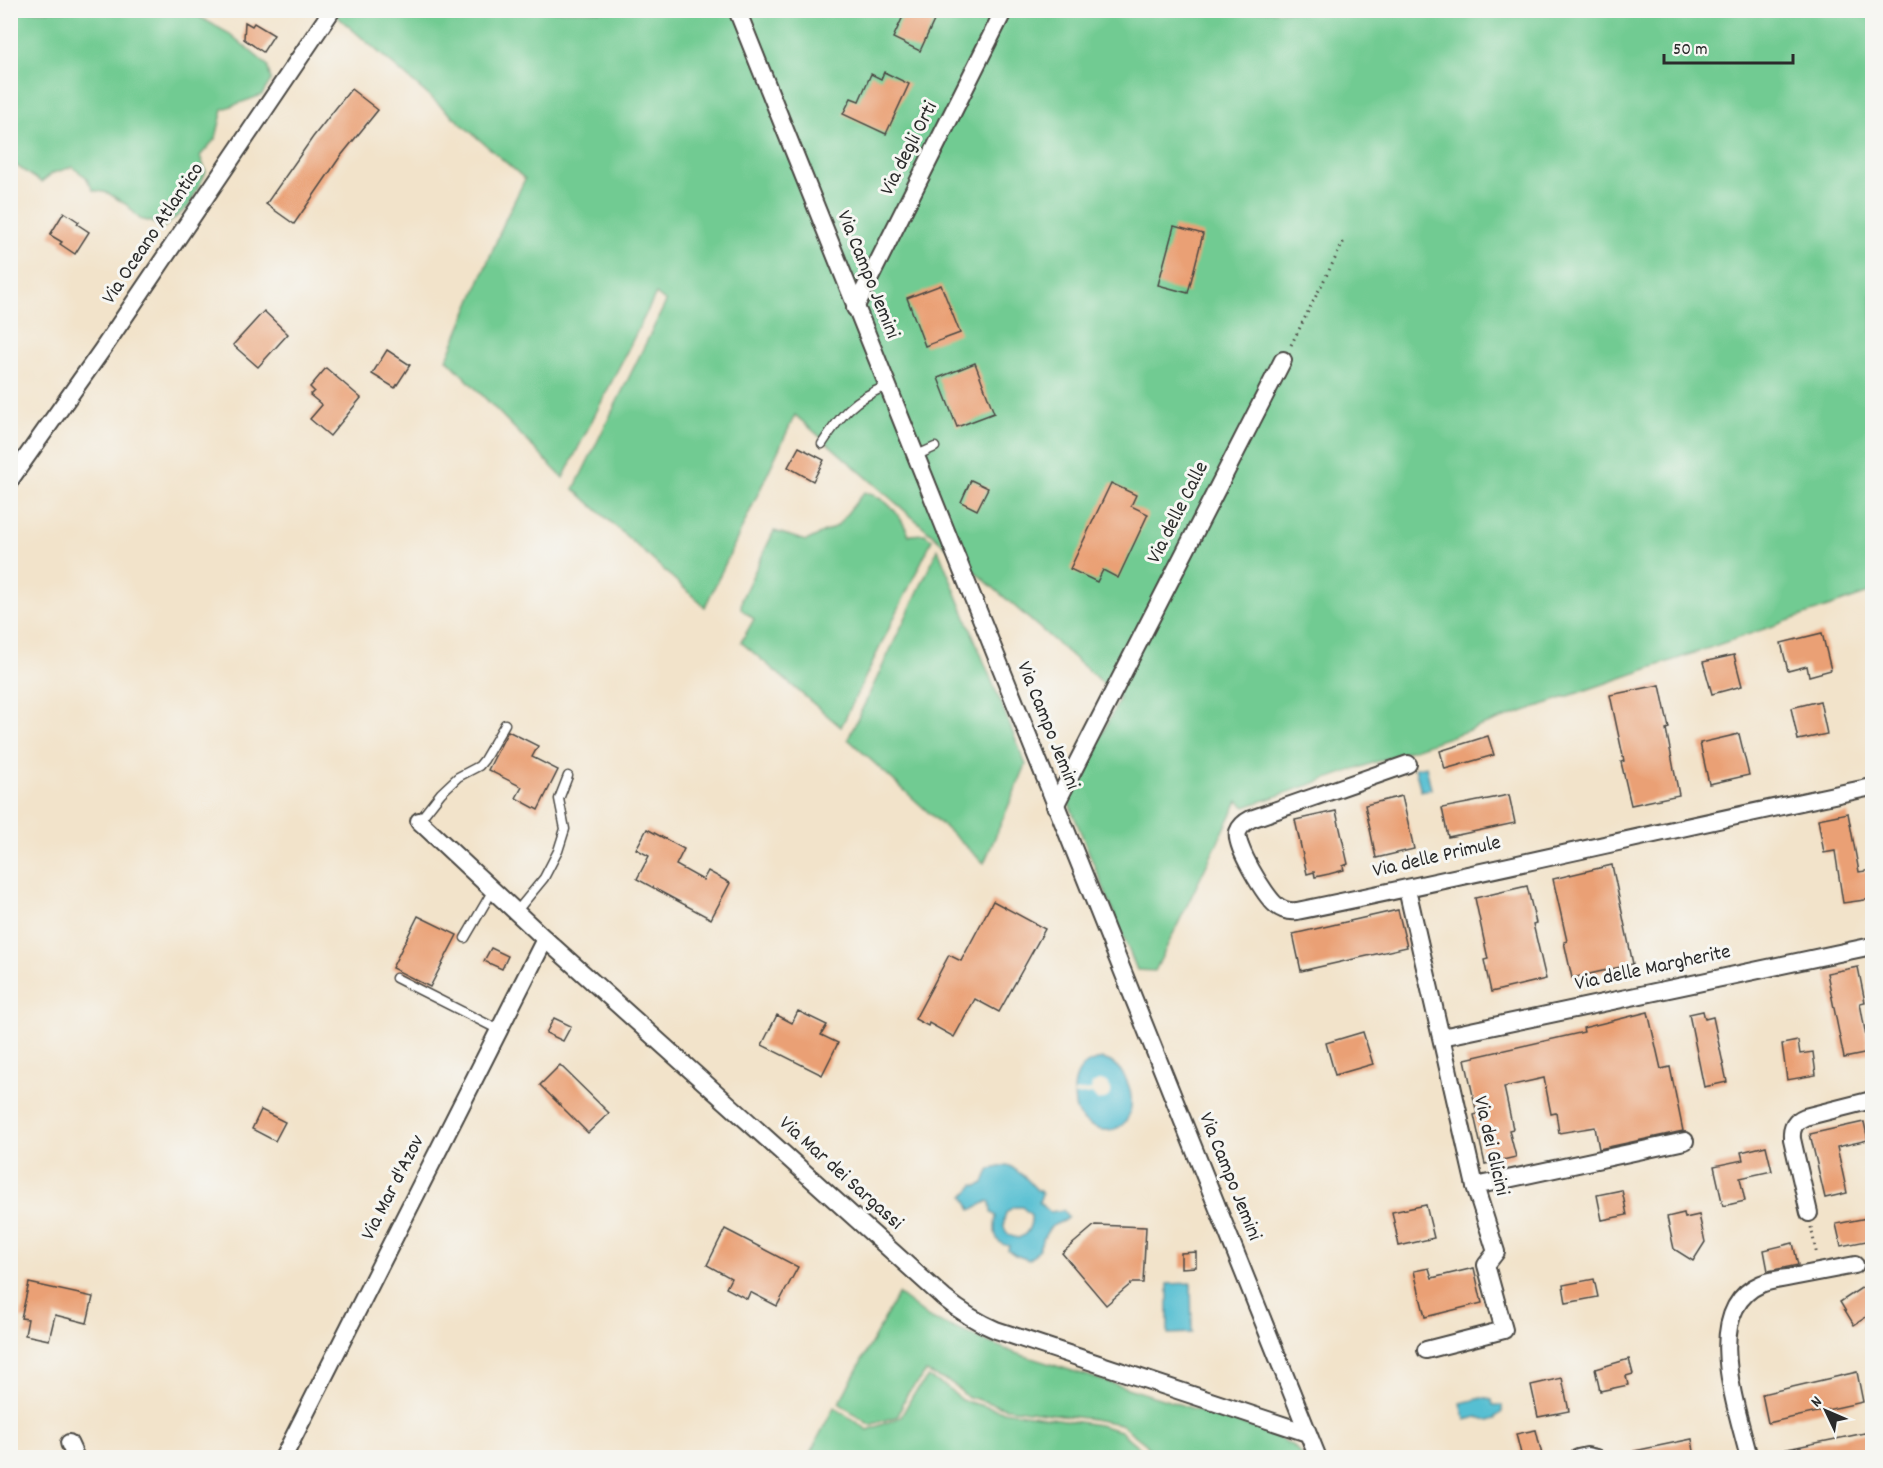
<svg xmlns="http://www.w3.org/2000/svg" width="1883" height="1468" font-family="Dekko,sans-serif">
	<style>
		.green { fill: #71cb92; stroke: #4e7b5e; stroke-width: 1.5 }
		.water { fill: #56bfd2; stroke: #40757e; stroke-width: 1.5; fill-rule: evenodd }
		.pier { fill: #f2e3ca }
		.building { fill: #eaa074 }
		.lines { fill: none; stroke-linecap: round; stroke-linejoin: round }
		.service-casing { stroke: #494743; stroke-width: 11 }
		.minor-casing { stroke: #494743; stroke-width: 20 }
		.path { stroke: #494743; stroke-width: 3; stroke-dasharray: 1.5 4.5; stroke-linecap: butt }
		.service { stroke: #fff; stroke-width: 8 }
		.minor { stroke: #fff; stroke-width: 16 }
		.labels { text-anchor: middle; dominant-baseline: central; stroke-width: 6; stroke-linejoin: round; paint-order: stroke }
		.street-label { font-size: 21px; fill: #2b2b2b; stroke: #f6f6f2 }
	</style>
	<rect width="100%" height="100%" fill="#f6f6f2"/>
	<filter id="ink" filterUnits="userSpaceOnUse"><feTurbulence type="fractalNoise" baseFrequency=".0167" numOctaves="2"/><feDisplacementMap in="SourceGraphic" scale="12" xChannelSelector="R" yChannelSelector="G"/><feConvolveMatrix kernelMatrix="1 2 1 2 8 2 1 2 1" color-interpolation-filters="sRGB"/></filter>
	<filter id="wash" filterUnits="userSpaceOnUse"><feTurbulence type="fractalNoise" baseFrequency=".008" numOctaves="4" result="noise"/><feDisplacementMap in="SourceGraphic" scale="24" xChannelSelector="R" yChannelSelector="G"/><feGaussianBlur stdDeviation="1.35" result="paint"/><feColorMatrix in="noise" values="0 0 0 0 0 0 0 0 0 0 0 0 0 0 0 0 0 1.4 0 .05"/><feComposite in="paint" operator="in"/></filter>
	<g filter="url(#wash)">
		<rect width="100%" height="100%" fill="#f2e3ca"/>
		<g class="green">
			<path d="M 10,11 L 189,11 L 230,34 L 267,65 L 271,80 L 262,95 L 223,109 L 216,138 L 200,156 L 206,172 L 189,206 L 163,228 L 152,222 L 140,219 L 127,205 L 108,193 L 93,190 L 86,177 L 72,167 L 53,173 L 41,182 L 11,162 Z"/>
			<path d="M 331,11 L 1872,11 L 1872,592 L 1245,807 L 1238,801 L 1155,971 L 1137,970 L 1068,801 L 1120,698 L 795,415 L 705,607 L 574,489 L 666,302 L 656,294 L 563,478 L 447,359 L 506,218 L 525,179 Z"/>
			<path d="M 864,492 C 889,499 899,513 909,535 L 925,534 L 932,540 L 841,727 L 741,642 L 754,619 L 741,609 L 742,598 L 774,531 L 806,541 L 837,526 Z"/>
			<path d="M 938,549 L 1026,765 L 984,863 L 848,739 Z"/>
			<path d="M 898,1294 L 929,1318 L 1015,1353 L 1268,1432 L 1294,1446 L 1302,1457 L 1155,1457 L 1146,1444 L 1120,1424 L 1092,1419 L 1006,1408 L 966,1396 L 953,1384 L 926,1372 L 907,1394 L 898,1416 L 870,1425 L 839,1403 Z"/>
			<path d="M 928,1377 L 947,1387 L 961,1400 L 1003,1411 L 1099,1425 L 1120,1431 L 1141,1449 L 1146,1457 L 808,1457 L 834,1407 L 868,1430 L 901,1417 L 913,1395 Z"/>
		</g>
		<g class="water">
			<path d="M 1426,766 L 1431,789 L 1421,791 L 1415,768 Z"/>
			<path d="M 1103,1059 C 1123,1064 1133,1088 1131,1107 C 1127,1135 1099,1136 1082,1119 C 1074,1112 1075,1103 1074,1093 C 1074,1073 1082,1061 1103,1059 Z"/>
			<path d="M 1007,1165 L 1010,1166 L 1025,1177 L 1037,1190 L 1040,1191 L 1042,1194 L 1039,1202 L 1050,1212 L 1063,1210 L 1068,1217 C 1063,1223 1057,1222 1051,1227 C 1041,1237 1041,1252 1029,1260 L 1015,1255 L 1008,1250 L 1009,1246 C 993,1244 994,1229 996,1216 L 991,1212 L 990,1202 L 988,1201 L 971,1210 L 964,1196 L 974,1185 L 978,1186 L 984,1183 C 991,1164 988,1171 1007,1165 ZM 1013,1207 L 1022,1207 L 1031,1215 C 1032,1225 1028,1235 1018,1238 C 1004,1236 1001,1225 1006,1213 Z"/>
			<path d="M 1191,1283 L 1192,1333 L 1168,1334 L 1168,1284 Z"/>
			<path d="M 1481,1398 L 1492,1400 L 1493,1405 L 1502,1405 L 1502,1412 L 1496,1417 L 1496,1419 L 1489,1421 L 1477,1417 L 1465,1420 L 1461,1403 Z"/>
		</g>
		<path class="pier" d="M 1101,1080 L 1106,1082 L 1111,1089 L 1111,1094 L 1107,1098 L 1098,1101 L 1092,1094 L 1074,1096 L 1074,1092 L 1091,1090 L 1092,1084 Z"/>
		<g id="blocks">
			<g class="building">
				<path d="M 906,10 L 939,10 L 920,51 L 893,38 Z"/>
				<path d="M 245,22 L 252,26 L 254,23 L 274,35 L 263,52 L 244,39 Z"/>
				<path d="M 884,72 L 909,84 L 886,134 L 843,114 L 851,98 L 859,101 L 871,74 L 881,79 Z"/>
				<path d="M 351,89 L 378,110 L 340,157 L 294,224 L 266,204 L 313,137 Z"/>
				<path d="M 64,212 L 79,222 L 77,224 L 89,232 L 75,254 L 60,244 L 62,242 L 50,235 Z"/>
				<path d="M 1174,226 L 1203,234 L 1188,293 L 1158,285 Z"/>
				<path d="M 941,285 L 960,333 L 925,346 L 907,298 Z"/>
				<path d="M 264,311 L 288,334 L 258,367 L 233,345 Z"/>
				<path d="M 387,350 L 410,365 L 395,388 L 372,374 Z"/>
				<path d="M 975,363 L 994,413 L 957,427 L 938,378 Z"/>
				<path d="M 326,368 L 361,398 L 330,436 L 310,419 L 322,405 L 310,395 L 314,391 L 310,387 Z"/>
				<path d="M 799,447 L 824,460 L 813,481 L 788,467 Z"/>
				<path d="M 971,480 L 988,488 L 977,510 L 961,502 Z"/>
				<path d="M 1111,483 L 1136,495 L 1131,506 L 1148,514 L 1118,578 L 1103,570 L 1097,582 L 1070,569 Z"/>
				<path d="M 1822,633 L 1831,670 L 1809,676 L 1807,666 L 1788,671 L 1781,643 Z"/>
				<path d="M 1734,655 L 1742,686 L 1712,694 L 1703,662 Z"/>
				<path d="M 1660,685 L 1669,728 L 1666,729 L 1679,795 L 1631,805 L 1621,762 L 1624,761 L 1610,695 Z"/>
				<path d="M 1820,701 L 1827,734 L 1798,740 L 1791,708 Z"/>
				<path d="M 508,731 L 538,746 L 532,757 L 558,770 L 538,810 L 516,798 L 522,787 L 488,770 Z"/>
				<path d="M 1739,734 L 1749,775 L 1709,784 L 1700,743 Z"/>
				<path d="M 1488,736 L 1494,755 L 1445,769 L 1440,751 Z"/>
				<path d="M 1509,795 L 1515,823 L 1448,837 L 1442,808 Z"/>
				<path d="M 1402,796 L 1414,849 L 1376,858 L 1365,805 Z"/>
				<path d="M 1336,811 L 1348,864 L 1343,866 L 1344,870 L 1329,874 L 1315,877 L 1314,872 L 1307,874 L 1295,820 Z"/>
				<path d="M 1848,813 L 1859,872 L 1872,870 L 1872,899 L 1843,903 L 1835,851 L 1824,853 L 1818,819 Z"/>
				<path d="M 647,829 L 684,849 L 676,865 L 703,880 L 708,871 L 730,883 L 711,919 L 637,879 L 649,856 L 636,849 Z"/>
				<path d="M 1612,865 L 1633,964 L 1572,978 L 1564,942 L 1567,941 L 1553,879 Z"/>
				<path d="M 1527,886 L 1536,923 L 1533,924 L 1546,979 L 1491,992 L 1484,960 L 1488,959 L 1475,898 Z"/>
				<path d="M 993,901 L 1045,929 L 999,1012 L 975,999 L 954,1037 L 929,1023 L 928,1026 L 915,1019 L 949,955 L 961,961 Z"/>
				<path d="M 1398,910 L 1407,947 L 1301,971 L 1293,934 Z"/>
				<path d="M 418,916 L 457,935 L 430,987 L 392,968 Z"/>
				<path d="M 491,948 L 508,956 L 502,969 L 484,961 Z"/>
				<path d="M 1858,967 L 1865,1002 L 1860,1003 L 1869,1053 L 1844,1058 L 1827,973 Z"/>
				<path d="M 798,1011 L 827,1025 L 821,1035 L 838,1043 L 822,1075 L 762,1045 L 777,1015 L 792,1023 Z"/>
				<path d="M 1703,1011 L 1705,1019 L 1713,1017 L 1727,1082 L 1704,1087 L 1689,1014 Z"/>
				<path d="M 1648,1012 L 1661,1069 L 1670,1067 L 1683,1131 L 1599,1149 L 1595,1127 L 1559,1133 L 1556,1113 L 1551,1114 L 1544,1078 L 1504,1087 L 1513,1129 L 1509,1130 L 1516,1157 L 1485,1164 L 1474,1115 L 1477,1114 L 1465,1059 L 1584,1032 L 1583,1028 Z"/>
				<path d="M 554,1018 L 571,1026 L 563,1041 L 546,1033 Z"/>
				<path d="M 1363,1032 L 1373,1064 L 1335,1075 L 1326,1043 Z"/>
				<path d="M 1798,1041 L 1800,1054 L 1813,1052 L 1816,1075 L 1787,1080 L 1782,1044 Z"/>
				<path d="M 560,1065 L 609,1113 L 588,1133 L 540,1085 Z"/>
				<path d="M 261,1110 L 285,1122 L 275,1141 L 252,1129 Z"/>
				<path d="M 1864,1122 L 1868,1140 L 1837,1147 L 1847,1193 L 1825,1198 L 1810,1134 Z"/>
				<path d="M 1766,1146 L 1772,1171 L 1740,1178 L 1745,1201 L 1723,1206 L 1714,1166 L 1743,1160 L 1741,1152 Z"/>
				<path d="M 1622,1190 L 1627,1215 L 1602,1220 L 1597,1195 Z"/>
				<path d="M 1426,1205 L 1434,1238 L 1399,1246 L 1392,1212 Z"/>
				<path d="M 1684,1213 L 1685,1218 L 1699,1215 L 1705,1242 L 1693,1261 L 1674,1249 L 1667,1217 Z"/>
				<path d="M 1872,1217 L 1872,1240 L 1841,1246 L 1836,1224 Z"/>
				<path d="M 1095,1225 L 1146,1227 L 1143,1283 L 1132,1283 L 1106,1305 L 1062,1253 Z"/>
				<path d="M 725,1229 L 798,1267 L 777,1306 L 750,1292 L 747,1299 L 726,1288 L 731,1278 L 707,1265 Z"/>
				<path d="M 1793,1243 L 1798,1265 L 1768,1271 L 1764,1250 Z"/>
				<path d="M 1196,1252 L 1196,1267 L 1181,1268 L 1181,1253 Z"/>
				<path d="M 1429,1268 L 1432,1278 L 1474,1268 L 1482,1303 L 1425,1317 L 1414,1271 Z"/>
				<path d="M 1594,1279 L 1598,1297 L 1566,1303 L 1563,1285 Z"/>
				<path d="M 1872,1281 L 1872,1313 L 1854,1325 L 1840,1302 Z"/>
				<path d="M 29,1283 L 93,1297 L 87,1323 L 55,1315 L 49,1340 L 25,1335 L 28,1319 L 21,1318 Z"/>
				<path d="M 1629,1359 L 1633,1374 L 1626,1376 L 1628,1385 L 1600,1391 L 1595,1369 Z"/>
				<path d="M 1857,1372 L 1863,1402 L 1768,1423 L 1762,1394 Z"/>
				<path d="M 1562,1378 L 1569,1411 L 1538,1417 L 1531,1385 Z"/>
				<path d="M 1536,1430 L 1542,1455 L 1522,1458 L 1516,1434 Z"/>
				<path d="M 1870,1432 L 1872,1458 L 1778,1458 L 1777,1451 Z"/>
				<path d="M 1692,1439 L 1695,1458 L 1635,1458 L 1634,1451 Z"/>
			</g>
		</g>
	</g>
	<g filter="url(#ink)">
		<use href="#blocks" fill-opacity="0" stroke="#494743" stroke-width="1.5"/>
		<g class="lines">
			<defs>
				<g id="service">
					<path d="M 822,444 C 841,415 853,399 887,386"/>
					<path d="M 915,456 L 935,447"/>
					<path d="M 419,821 L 441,793 L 458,777 L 479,766 L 484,760 L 505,724"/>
					<path d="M 516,912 L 544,878 L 558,851 L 565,829 L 559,799 L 568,776"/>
					<path d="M 465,938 L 493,890"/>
					<path d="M 396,978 L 499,1030"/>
				</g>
				<g id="minor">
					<path d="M 737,10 L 1318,1458"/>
					<path d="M 855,308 L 1004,10"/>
					<path d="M 10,480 L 102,350 L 332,10"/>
					<path d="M 1408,764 L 1251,819 C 1245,822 1240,826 1238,832 C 1234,845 1265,896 1276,905 C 1282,910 1289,912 1297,911 C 1489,872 1680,827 1872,787"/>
					<path d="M 1055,806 L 1283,360"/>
					<path d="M 419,821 L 545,939 L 944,1298 C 960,1311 977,1322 996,1330 L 1307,1433"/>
					<path d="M 1407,889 L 1475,1186 L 1496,1252 L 1486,1265 L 1504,1330 L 1426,1350"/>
					<path d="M 1442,1037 L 1872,946"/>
					<path d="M 1475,1186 L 1685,1141"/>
					<path d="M 1809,1213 L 1792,1139 C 1791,1128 1795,1121 1805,1117 L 1872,1100"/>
					<path d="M 69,1443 L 76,1458"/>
					<path d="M 283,1458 L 545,939"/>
					<path d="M 1578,1458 L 1587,1456 L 1596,1458"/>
					<path d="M 1749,1458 C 1738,1411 1700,1310 1761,1284 C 1770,1280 1782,1279 1792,1277 C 1813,1273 1834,1269 1855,1265"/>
				</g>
			</defs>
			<use href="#service" class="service-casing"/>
			<use href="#minor" class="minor-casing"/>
			<g class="path">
				<path d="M 1291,345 L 1344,241"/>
				<path d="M 1811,1227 L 1817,1256"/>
			</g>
			<use href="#service" class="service"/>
			<use href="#minor" class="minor"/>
		</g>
	</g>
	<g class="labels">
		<g class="street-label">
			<text transform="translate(910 149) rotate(-63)">Via degli Orti</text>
			<text transform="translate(154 234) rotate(-56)">Via Oceano Atlantico</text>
			<text transform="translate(867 275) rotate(68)">Via Campo Jemini</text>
			<text transform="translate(1179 513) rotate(-63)">Via delle Calle</text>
			<text transform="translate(1047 726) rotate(68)">Via Campo Jemini</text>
			<text transform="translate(1437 858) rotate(-13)">Via delle Primule</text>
			<text transform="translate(1653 969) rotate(-12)">Via delle Margherite</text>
			<text transform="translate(1490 1146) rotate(77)">Via dei Glicini</text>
			<text transform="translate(840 1174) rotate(42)">Via Mar dei Sargassi</text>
			<text transform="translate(1229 1177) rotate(68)">Via Campo Jemini</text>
			<text transform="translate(394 1188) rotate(-63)">Via Mar d'Azov</text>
		</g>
	</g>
	<rect width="1883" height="1468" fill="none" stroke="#f6f6f2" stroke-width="36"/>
	<g transform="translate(1826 1411) rotate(314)" stroke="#f6f6f2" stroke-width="4.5" paint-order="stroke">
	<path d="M0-4.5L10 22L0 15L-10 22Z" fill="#2b2b2b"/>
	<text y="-9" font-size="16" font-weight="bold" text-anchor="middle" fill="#2b2b2b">N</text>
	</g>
	<path d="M1664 54v9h129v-9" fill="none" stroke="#2b2b2b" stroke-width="3"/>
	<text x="1673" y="54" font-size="18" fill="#2b2b2b" stroke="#f6f6f2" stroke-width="4.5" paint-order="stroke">50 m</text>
</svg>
